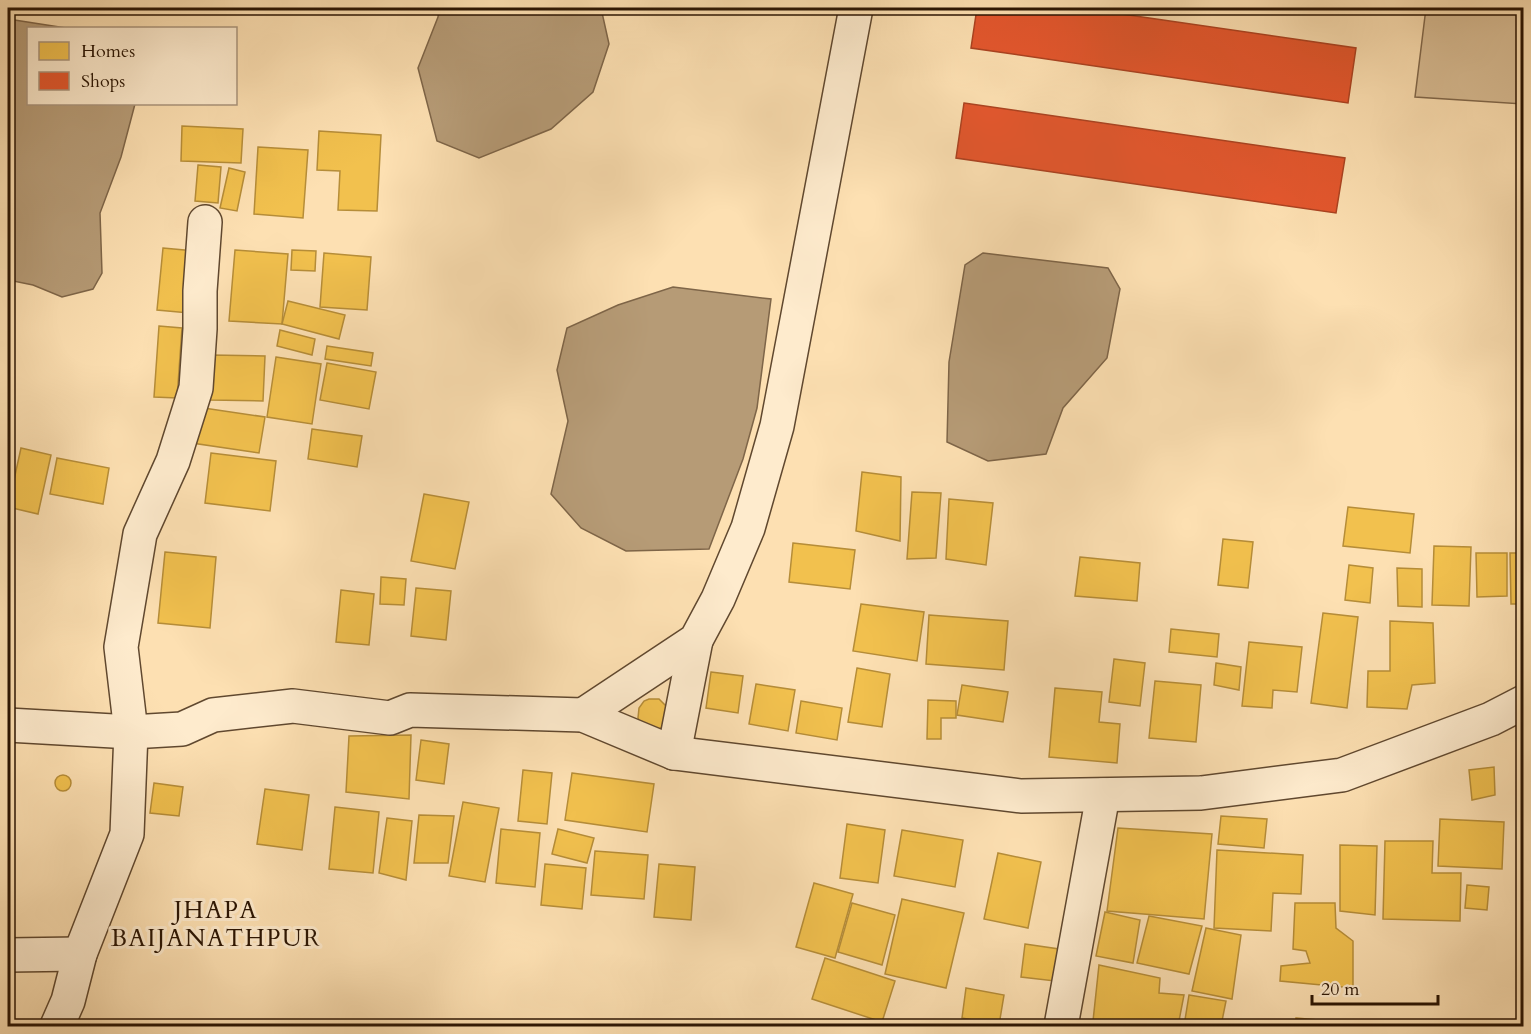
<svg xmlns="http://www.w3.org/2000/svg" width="1531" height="1034" font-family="Cardo,serif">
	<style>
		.green { fill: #d9bd94; stroke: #82694c; stroke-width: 1.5 }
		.water { fill: #b69b76; stroke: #7e6548; stroke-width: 1.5 }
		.homes { fill: #f2c14e; stroke: #b68d38; stroke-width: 1.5 }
		.shops { fill: #e4572e; stroke: #ac4321; stroke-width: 1.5 }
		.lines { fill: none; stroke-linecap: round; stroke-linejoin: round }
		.minor-casing { stroke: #60482f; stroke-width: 36 }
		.minor { stroke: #feebcd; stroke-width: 33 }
		.labels { text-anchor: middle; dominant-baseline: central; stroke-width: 6; stroke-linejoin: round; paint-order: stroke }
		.quarter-label { font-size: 24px; letter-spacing: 1.5px; fill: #2b1503; stroke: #feebcd }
	</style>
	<rect width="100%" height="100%" fill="#fde0b2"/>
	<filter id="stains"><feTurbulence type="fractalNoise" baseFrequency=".00333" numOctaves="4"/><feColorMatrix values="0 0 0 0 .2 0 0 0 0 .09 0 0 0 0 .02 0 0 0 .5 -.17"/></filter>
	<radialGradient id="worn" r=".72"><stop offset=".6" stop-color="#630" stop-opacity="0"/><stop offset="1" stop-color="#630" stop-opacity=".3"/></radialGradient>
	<path class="green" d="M 1426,8 L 1523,8 L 1523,104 L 1415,97 Z"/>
	<g class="water">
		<path d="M 439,8 L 601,8 L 609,44 L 593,92 L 551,129 L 479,158 L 437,141 L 418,68 L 438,17 Z"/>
		<path d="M 8,19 L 66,28 L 28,28 L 28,104 L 135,104 L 121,157 L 100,213 L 102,273 L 93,289 L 62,297 L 33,285 L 8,280 Z"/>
		<path d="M 983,253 L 1108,268 L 1120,289 L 1107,358 L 1063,408 L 1046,454 L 988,461 L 947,442 L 949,362 L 965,265 Z"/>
		<path d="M 673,287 L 771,299 L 757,408 L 743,459 L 709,549 L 626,551 L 581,528 L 551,494 L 568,421 L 557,370 L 567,328 L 618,305 Z"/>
	</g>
	<g class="homes">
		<path d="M 182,126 L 243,129 L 241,163 L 181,161 Z"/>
		<path d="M 319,131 L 381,135 L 377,211 L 338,210 L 340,171 L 317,170 Z"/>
		<path d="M 258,147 L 308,150 L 303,218 L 254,214 Z"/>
		<path d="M 198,165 L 221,167 L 218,203 L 195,201 Z"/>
		<path d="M 229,168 L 245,172 L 237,211 L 220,208 Z"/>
		<path d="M 163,248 L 195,251 L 189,313 L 157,310 Z"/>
		<path d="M 235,250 L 288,254 L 282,324 L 229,321 Z"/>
		<path d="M 292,250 L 316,251 L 315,271 L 291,270 Z"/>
		<path d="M 324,253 L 371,257 L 367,310 L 320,307 Z"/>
		<path d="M 288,301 L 345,315 L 339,339 L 282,324 Z"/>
		<path d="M 159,326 L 182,328 L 177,398 L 154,397 Z"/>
		<path d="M 280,330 L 315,339 L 312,355 L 277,346 Z"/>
		<path d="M 327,346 L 373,353 L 371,366 L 325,359 Z"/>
		<path d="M 211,355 L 265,356 L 263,401 L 210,400 Z"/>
		<path d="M 276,357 L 321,364 L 312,424 L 267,417 Z"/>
		<path d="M 327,363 L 376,372 L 369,409 L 320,400 Z"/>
		<path d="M 197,407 L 265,417 L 259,453 L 192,443 Z"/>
		<path d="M 312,429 L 362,436 L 357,467 L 308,459 Z"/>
		<path d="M 21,448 L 51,455 L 38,514 L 8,507 Z"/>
		<path d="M 211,453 L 276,461 L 270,511 L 205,503 Z"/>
		<path d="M 57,458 L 109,468 L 103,504 L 50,494 Z"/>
		<path d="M 862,472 L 901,477 L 900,541 L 856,531 Z"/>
		<path d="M 912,492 L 941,493 L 936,558 L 907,559 Z"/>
		<path d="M 424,494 L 469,502 L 455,569 L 411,561 Z"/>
		<path d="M 949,499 L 993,503 L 986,565 L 946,559 Z"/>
		<path d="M 1348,507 L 1414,514 L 1410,553 L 1343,546 Z"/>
		<path d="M 1223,539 L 1253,542 L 1248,588 L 1218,585 Z"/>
		<path d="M 793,543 L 855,550 L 850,589 L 789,582 Z"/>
		<path d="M 1434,546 L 1471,547 L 1469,606 L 1432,605 Z"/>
		<path d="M 165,552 L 216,557 L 210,628 L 158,623 Z"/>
		<path d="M 1476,553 L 1507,553 L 1507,596 L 1477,597 Z"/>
		<path d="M 1510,553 L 1524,553 L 1524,604 L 1511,604 Z"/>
		<path d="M 1080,557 L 1140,563 L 1137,601 L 1075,596 Z"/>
		<path d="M 1349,565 L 1373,568 L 1370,603 L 1345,600 Z"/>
		<path d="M 1397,568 L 1422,569 L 1422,607 L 1398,606 Z"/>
		<path d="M 381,577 L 406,579 L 404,605 L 380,604 Z"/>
		<path d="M 416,588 L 451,591 L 446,640 L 411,636 Z"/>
		<path d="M 341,590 L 374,594 L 369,645 L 336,642 Z"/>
		<path d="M 861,604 L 924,612 L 917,661 L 853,651 Z"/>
		<path d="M 1323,613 L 1358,617 L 1347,708 L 1311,703 Z"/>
		<path d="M 929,615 L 1008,621 L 1004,670 L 926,664 Z"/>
		<path d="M 1390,621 L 1433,623 L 1435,683 L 1412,685 L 1407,709 L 1367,707 L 1368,671 L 1390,671 Z"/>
		<path d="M 1171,629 L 1219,634 L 1217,657 L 1169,652 Z"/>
		<path d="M 1249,642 L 1302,647 L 1297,692 L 1273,690 L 1272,708 L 1242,706 Z"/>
		<path d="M 1114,659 L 1145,663 L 1140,706 L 1109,702 Z"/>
		<path d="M 1216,663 L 1241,667 L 1239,690 L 1214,685 Z"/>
		<path d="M 857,668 L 890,674 L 882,727 L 848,722 Z"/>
		<path d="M 711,672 L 743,676 L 738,713 L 706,708 Z"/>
		<path d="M 1155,681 L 1201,685 L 1196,742 L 1149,738 Z"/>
		<path d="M 756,684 L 795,690 L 788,731 L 749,724 Z"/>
		<path d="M 962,685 L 1008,692 L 1003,722 L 957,715 Z"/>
		<path d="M 1055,688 L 1102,692 L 1099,722 L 1120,724 L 1117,763 L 1049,757 Z"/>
		<path d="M 649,699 L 659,699 L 667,707 L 663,727 L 659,729 L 640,723 L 638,718 L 639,708 L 644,701 Z"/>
		<path d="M 928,700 L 956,701 L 956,718 L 941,718 L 941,739 L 927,739 Z"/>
		<path d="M 801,701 L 842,708 L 837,740 L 796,733 Z"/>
		<path d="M 411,735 L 409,799 L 346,792 L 349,736 Z"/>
		<path d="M 421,740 L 449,744 L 444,784 L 416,780 Z"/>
		<path d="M 1494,767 L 1495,795 L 1472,800 L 1469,770 Z"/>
		<path d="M 523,770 L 552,773 L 547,824 L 518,821 Z"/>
		<path d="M 572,773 L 654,784 L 647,832 L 565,820 Z"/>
		<circle cx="63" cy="783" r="8"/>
		<path d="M 154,783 L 183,787 L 179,816 L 150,813 Z"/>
		<path d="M 265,789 L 309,795 L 302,850 L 257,844 Z"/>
		<path d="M 463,802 L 499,808 L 485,882 L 449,876 Z"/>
		<path d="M 335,807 L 379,812 L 373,873 L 329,869 Z"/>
		<path d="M 419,815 L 454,816 L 448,863 L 414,863 Z"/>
		<path d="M 1221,816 L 1267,819 L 1264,848 L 1218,844 Z"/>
		<path d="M 387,818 L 412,821 L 406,880 L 379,873 Z"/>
		<path d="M 1440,819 L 1504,822 L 1502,869 L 1438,866 Z"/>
		<path d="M 847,824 L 885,830 L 878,883 L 840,878 Z"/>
		<path d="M 1118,828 L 1212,834 L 1204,919 L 1107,911 Z"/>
		<path d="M 501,829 L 540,833 L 535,887 L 496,883 Z"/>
		<path d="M 558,829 L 594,838 L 587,863 L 552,854 Z"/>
		<path d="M 902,830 L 963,840 L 955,887 L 894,876 Z"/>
		<path d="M 1385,841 L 1433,841 L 1432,873 L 1461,873 L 1460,921 L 1383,919 Z"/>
		<path d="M 1340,845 L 1377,846 L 1375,915 L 1340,911 Z"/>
		<path d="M 1217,850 L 1303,855 L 1301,894 L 1273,893 L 1271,931 L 1214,928 Z"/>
		<path d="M 595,851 L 648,855 L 644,899 L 591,895 Z"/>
		<path d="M 998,853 L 1041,862 L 1028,928 L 984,919 Z"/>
		<path d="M 545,864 L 586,868 L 582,909 L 541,905 Z"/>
		<path d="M 659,864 L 695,867 L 691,920 L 654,917 Z"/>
		<path d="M 814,883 L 853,894 L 835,958 L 796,947 Z"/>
		<path d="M 1467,885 L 1489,887 L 1487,910 L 1465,908 Z"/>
		<path d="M 902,899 L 964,913 L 946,988 L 885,974 Z"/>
		<path d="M 852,903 L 895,915 L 882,965 L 838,952 Z"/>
		<path d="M 1295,903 L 1335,903 L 1336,928 L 1353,941 L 1353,988 L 1280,981 L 1281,966 L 1310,963 L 1306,951 L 1293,949 Z"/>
		<path d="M 1105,912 L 1140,920 L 1133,963 L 1096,956 Z"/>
		<path d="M 1149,916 L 1202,926 L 1189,974 L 1137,963 Z"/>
		<path d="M 1206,928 L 1241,935 L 1232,999 L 1192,991 Z"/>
		<path d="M 1025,944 L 1059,949 L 1055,981 L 1021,977 Z"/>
		<path d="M 825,958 L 895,981 L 882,1022 L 812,999 Z"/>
		<path d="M 1099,965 L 1160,978 L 1159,993 L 1184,995 L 1178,1026 L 1093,1021 Z"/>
		<path d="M 966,988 L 1004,995 L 999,1025 L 962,1018 Z"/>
		<path d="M 1189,995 L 1226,1001 L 1221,1026 L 1184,1026 Z"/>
		<path d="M 1296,1018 L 1329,1021 L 1328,1026 L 1295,1026 Z"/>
	</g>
	<g class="shops">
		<path d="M 977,8 L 1080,8 L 1356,48 L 1348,103 L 971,48 Z"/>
		<path d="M 964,103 L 1345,158 L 1336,213 L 956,158 Z"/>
	</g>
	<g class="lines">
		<defs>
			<g id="minor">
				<path d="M 583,715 L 696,640 L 718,599 L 748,528 L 777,426 L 856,8"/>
				<path d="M 8,725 L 131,732 L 182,729 L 213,715 L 293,706 L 390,718 L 410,710 L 583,715 L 674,753 L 1021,796 L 1201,793 L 1342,775 L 1491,719 L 1524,702"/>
				<path d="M 674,753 L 696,640"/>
				<path d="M 8,955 L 80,954"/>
				<path d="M 57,1026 L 68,1001 L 80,954 L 127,834 L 131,732 L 121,647 L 140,534 L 173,461 L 196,388 L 200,329 L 200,291 L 205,222"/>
				<path d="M 1061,1026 L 1103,795"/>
			</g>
		</defs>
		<use href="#minor" class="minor-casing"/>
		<use href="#minor" class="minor"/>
	</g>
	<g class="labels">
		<g class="quarter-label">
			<text x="216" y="910">JHAPA<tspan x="216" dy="28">BAIJANATHPUR</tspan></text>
		</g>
	</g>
	<rect width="1531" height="1034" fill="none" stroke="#fde0b2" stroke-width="30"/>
	<rect x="9" y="9" width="1513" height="1016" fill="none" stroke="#2b1503" stroke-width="3"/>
	<rect x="15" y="15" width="1501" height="1004" fill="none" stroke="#2b1503" stroke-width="1.5"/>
	<rect x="27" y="27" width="210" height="78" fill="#feebcd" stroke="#aa957c" stroke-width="1.5"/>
	<rect x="39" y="42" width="30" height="18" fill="#f2c14e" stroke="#aa957c" stroke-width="1.5"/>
	<text x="81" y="57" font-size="18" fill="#2b1503">Homes</text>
	<rect x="39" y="72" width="30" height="18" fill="#e4572e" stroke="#aa957c" stroke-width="1.5"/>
	<text x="81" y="87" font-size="18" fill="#2b1503">Shops</text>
	<path d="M1312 995v9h126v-9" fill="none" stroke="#2b1503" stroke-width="3"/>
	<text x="1321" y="995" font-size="18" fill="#2b1503" stroke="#feebcd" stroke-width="4.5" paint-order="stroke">20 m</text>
	<rect width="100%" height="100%" filter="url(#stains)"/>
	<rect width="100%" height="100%" fill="url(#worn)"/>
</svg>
